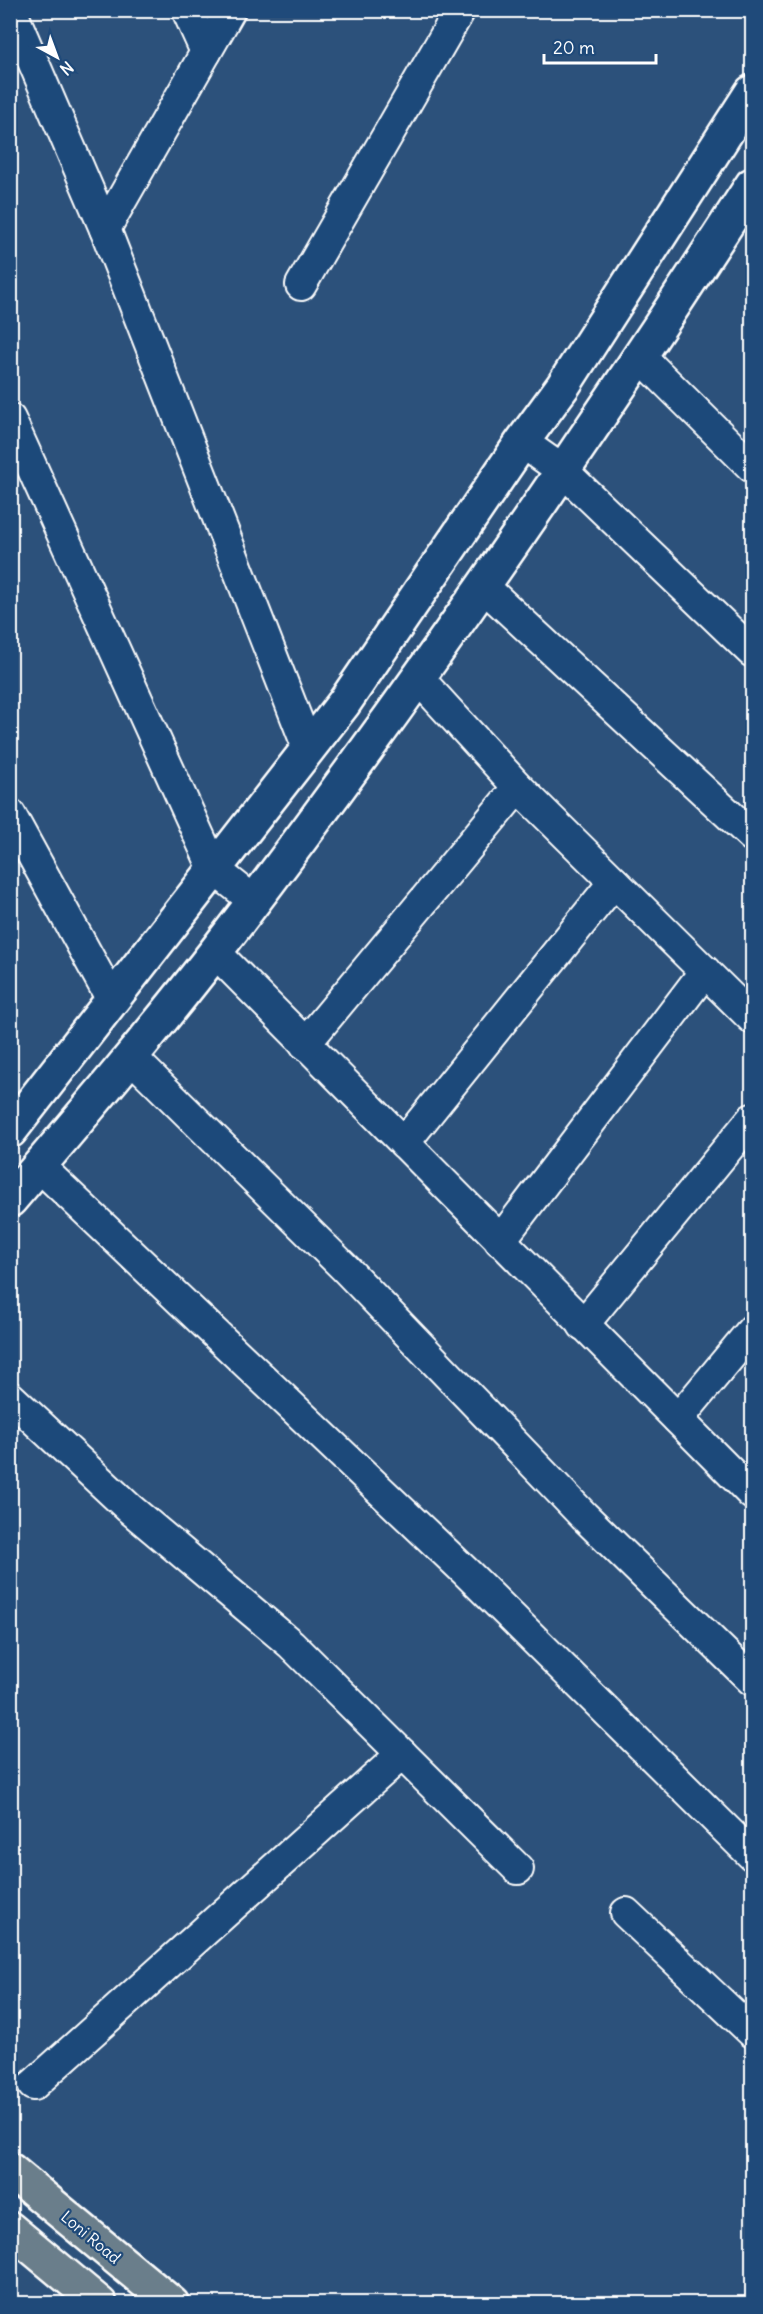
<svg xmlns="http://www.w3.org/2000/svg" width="763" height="2314" font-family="Delius,sans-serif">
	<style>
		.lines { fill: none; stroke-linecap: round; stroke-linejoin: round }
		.street-casing { stroke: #fff; stroke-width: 34 }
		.secondary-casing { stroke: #fff; stroke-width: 38 }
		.highway-casing { stroke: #fff; stroke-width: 38 }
		.street { stroke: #1f4a7a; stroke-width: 30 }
		.secondary { stroke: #1f4a7a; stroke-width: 33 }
		.highway { stroke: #6b7e8b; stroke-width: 33 }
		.labels { text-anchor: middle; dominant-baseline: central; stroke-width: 4.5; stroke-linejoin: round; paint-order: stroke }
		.street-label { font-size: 16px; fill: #fff; stroke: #1f4a7a }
	</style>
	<rect width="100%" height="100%" fill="#2c517b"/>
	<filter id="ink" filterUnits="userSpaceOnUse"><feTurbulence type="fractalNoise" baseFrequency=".0167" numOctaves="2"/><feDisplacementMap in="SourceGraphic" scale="12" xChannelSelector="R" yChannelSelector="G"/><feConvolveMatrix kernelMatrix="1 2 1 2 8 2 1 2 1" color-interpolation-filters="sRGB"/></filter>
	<g filter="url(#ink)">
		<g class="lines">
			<defs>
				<g id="street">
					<path d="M 11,10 L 105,229 L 308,748"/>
					<path d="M 187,10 L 206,52"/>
					<path d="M 105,229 L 230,10"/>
					<path d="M 301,285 L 460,10"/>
					<path d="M 641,357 L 752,467"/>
					<path d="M 10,419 L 214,869 L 253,900"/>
					<path d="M 522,442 L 563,471 L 752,652"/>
					<path d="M 483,586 L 752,836"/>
					<path d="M 419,679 L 518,787 L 752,1018"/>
					<path d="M 10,814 L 112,1000"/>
					<path d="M 215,952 L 752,1494"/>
					<path d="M 305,1044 L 518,787"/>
					<path d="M 131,1057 L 345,1268 L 584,1516 L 752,1680"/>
					<path d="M 404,1143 L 614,882"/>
					<path d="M 39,1166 L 465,1571 L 752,1855"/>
					<path d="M 500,1241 L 705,971"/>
					<path d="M 583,1325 L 752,1119"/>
					<path d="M 10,1397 L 129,1508 L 291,1644 L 518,1869"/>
					<path d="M 678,1419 L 752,1330"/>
					<path d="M 626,1913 L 752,2032"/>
					<path d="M 33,2085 L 402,1754"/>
				</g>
				<g id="secondary">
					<path d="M 10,1131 L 344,703 L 522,442 L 563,386 L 752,92"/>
					<path d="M 10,1200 C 80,1118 150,1036 216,951 C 406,704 583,447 752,185"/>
				</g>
				<g id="highway">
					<path d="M 10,2170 L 172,2304"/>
					<path d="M 10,2229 L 100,2304"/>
				</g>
			</defs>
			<use href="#street" class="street-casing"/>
			<use href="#secondary" class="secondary-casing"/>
			<use href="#highway" class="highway-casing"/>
			<use href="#street" class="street"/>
			<use href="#secondary" class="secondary"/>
			<use href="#highway" class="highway"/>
		</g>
	</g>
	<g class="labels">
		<g class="street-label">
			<text transform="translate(91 2237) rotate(40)">Loni Road</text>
		</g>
	</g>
	<rect width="763" height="2314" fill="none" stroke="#1f4a7a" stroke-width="36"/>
	<rect x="18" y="18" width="727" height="2278" fill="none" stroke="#fff" stroke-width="2" filter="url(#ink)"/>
	<g transform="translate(57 57) rotate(139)" stroke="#1f4a7a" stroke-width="4.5" paint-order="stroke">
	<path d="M0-4.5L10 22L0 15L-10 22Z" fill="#ffffff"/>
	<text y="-9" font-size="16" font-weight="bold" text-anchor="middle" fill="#ffffff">N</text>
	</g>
	<path d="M544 54v9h112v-9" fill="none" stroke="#ffffff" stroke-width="3"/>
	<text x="553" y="54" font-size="18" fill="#ffffff" stroke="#1f4a7a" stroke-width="4.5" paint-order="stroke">20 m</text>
</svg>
